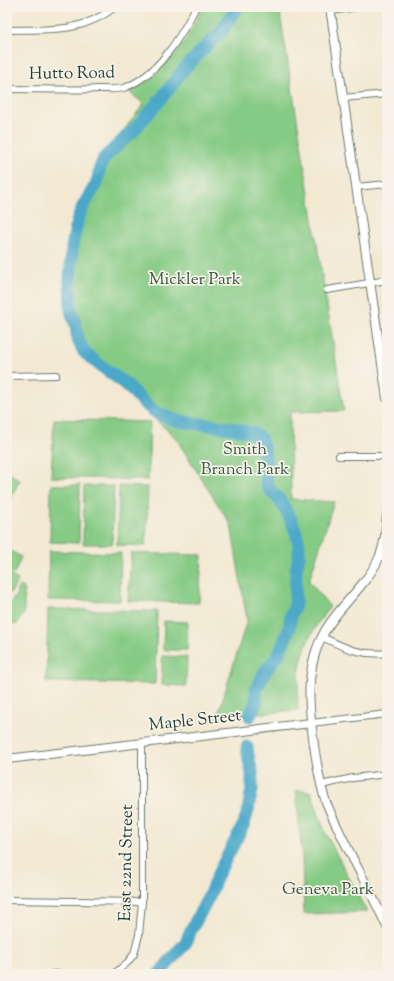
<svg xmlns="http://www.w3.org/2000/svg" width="394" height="981" font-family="'Sorts Mill Goudy',serif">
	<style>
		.green { fill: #86cb85; stroke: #52845c }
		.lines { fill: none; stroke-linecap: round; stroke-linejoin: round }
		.river { stroke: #4ba8c9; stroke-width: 13 }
		.minor-casing { stroke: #69796c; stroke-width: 8 }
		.tertiary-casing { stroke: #69796c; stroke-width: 10 }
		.minor { stroke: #fff; stroke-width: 6 }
		.tertiary { stroke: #fff; stroke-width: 8 }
		.labels { text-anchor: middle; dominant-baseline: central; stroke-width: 3.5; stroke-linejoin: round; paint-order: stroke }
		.street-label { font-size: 17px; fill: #1f3d34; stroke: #f7f3e8 }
		.park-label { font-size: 17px; fill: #345944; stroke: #f7f3e8 }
	</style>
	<rect width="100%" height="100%" fill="#f7f3e8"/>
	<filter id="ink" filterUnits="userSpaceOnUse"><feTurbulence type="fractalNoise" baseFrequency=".025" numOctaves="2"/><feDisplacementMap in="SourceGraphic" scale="8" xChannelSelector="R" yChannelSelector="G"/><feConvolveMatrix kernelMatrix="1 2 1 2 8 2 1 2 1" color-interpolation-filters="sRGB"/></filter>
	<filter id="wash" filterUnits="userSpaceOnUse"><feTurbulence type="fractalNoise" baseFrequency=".012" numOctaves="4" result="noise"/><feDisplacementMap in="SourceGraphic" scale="16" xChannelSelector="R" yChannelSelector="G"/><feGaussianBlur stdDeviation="0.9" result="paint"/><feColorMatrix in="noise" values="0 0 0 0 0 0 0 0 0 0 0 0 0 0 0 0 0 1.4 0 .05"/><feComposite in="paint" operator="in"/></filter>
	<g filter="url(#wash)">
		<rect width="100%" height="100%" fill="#f3e9d3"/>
		<g class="green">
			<path d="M 203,7 L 279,7 L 344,411 L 290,412 L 291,499 L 334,502 L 309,581 L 330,607 C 302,641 297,666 298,710 L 217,718 L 247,620 L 231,525 L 175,437 L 84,356 L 70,318 L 67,281 L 72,228 L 99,162 L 144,104 L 129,92 L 151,79 L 168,62 L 185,41 Z"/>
			<path d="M 54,419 L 150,422 L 148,480 L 51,477 Z"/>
			<path d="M 7,472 L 20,480 L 7,504 Z"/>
			<path d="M 51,485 L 80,485 L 79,543 L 50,542 Z"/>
			<path d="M 84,486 L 114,486 L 112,544 L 83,544 Z"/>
			<path d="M 119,486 L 148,487 L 146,546 L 117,545 Z"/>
			<path d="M 7,549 L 21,557 L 14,574 L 7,571 Z"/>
			<path d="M 49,551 L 121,553 L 120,601 L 48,600 Z"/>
			<path d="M 131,553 L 202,555 L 199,603 L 128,601 Z"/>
			<path d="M 7,573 L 18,580 L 11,593 L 7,591 Z"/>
			<path d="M 19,586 L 23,587 L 24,590 L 24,614 L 16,625 L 7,620 L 7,609 L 17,593 L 16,592 Z"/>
			<path d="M 48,609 L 157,611 L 155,684 L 46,682 Z"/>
			<path d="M 164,621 L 188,622 L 187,650 L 163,650 Z"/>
			<path d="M 162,656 L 187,657 L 186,686 L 162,685 Z"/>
			<path d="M 296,790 L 311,792 L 325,832 L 367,912 L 304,914 L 302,857 Z"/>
		</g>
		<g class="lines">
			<g class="river">
				<path d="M 237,7 L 222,31 L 213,39 L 184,69 L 161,99 L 133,131 L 104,158 L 100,168 L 97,183 L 83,206 L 77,222 L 72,247 L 70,281 L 71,311 L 76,326 L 78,340 L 84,352 L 97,363 L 127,385 L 146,405 L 157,413 L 178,421 L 232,428 L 252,433 L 260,438 L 264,449 L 267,486 L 281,502 L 291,520 L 296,532 L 299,544 L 299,556 L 296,570 L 295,605 L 291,615 L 289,629 L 279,654 L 266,670 L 256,690 L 256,702 L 250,716"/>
				<path d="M 159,974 L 186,942 L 190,932 L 209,896 L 218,874 L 244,824 L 248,810 L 252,789 L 252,772 L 249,761 L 247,747"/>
			</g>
		</g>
	</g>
	<g filter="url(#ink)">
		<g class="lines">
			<defs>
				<g id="minor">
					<path d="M 331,11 L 357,7"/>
					<path d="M 7,30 C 49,29 80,34 115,7"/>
					<path d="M 7,89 C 38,89 68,90 99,89 C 107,89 117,90 124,88 C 158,75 180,38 196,7"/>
					<path d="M 343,98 L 387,94"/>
					<path d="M 356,187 L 387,184"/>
					<path d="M 327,290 L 387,280"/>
					<path d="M 7,376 L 56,375"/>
					<path d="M 339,456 L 387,456"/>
					<path d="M 322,637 C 345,648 361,656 387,653"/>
					<path d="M 311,723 L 387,714"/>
					<path d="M 321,785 L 353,778 L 387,774"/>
					<path d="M 7,900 L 142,902"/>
					<path d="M 53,974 L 73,974"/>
					<path d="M 114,974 L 128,962 L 134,954 L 139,935 L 142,902 L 142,743"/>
				</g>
				<g id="tertiary">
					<path d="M 330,7 L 387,398"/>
					<path d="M 387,514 C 386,529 385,544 379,558 C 366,586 340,605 325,631 C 303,669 309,711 315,752 C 318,769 320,786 326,802 C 344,845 368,885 387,927"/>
					<path d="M 7,759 L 311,723"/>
				</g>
			</defs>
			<use href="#minor" class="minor-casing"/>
			<use href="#tertiary" class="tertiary-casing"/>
			<use href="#minor" class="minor"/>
			<use href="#tertiary" class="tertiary"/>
		</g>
	</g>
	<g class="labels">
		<g class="street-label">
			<text transform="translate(72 74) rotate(-1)">Hutto Road</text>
			<text transform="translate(195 721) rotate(-6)">Maple Street</text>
			<text transform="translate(127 863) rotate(-89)">East 22nd Street</text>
		</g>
		<g class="park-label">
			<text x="195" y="280">Mickler Park</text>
			<text x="245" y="450">Smith<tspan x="245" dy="20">Branch Park</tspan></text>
			<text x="328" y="890">Geneva Park</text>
		</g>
	</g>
	<rect width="394" height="981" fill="none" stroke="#f7f3e8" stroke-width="24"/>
</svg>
